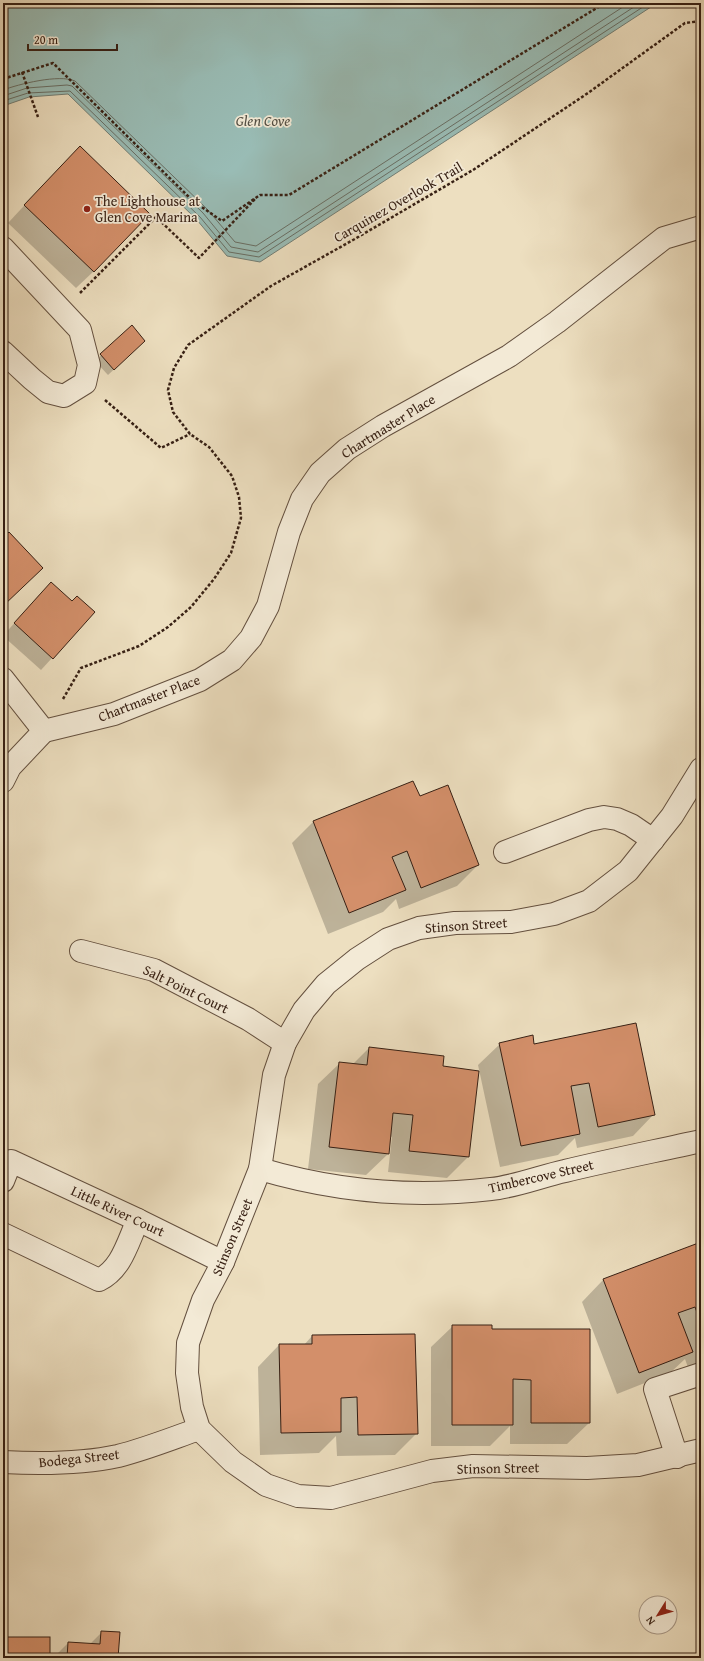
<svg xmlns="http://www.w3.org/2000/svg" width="704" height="1661" font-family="'Gentium Book Plus',serif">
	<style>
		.water { fill: #99bcb5; stroke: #727e75 }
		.shadow { fill: #0003 }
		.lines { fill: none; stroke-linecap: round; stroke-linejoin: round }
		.shore { stroke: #686e64; stroke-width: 1 }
		.building { fill: #d38f6a; stroke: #372014 }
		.minor-casing { stroke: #64503f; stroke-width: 24 }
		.path { stroke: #372014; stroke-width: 2.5; stroke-dasharray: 3 2; stroke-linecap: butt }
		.minor { stroke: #f3ead6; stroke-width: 22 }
		.poi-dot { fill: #8f2418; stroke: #f3ead6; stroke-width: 1.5 }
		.labels { text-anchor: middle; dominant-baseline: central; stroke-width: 3.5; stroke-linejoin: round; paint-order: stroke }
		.poi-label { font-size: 14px; fill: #372014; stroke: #f3ead6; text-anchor: start }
		.street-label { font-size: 14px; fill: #372014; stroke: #f3ead6 }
		.water-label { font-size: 15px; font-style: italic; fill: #544f44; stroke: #f3ead6 }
	</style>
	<rect width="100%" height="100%" fill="#eddfc0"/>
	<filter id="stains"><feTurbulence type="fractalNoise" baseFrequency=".005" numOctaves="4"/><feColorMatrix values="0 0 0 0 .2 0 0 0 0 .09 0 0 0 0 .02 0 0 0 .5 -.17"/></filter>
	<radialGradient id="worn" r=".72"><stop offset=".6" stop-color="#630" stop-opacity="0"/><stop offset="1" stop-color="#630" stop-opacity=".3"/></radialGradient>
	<path class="water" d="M 3,3 L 657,3 L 260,262 L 227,256 L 197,220 L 68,94 L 29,97 L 3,106 Z"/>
	<g class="shadow">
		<path d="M 63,164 L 94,271 L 76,288 L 8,223 Z"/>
		<path d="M 132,327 L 138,347 L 108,375 L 95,361 Z"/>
		<path d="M 39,595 L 52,658 L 41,670 L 3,636 Z"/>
		<path d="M 413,782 L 419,798 L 478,865 L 457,886 L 399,909 L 396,899 L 383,912 L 328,934 L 292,843 L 313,822 Z"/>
		<path d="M 500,1044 L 534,1045 L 654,1114 L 633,1136 L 577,1148 L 575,1138 L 558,1155 L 500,1167 L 478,1065 Z"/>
		<path d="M 369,1048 L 442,1067 L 478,1072 L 468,1157 L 447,1178 L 388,1172 L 392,1137 L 390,1136 L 388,1154 L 366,1175 L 308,1169 L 318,1084 L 340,1063 L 353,1064 Z"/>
		<path d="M 701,1243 L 701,1369 L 690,1373 L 685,1359 L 670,1373 L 617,1394 L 582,1302 L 603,1280 Z"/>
		<path d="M 453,1326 L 491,1330 L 589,1423 L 567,1444 L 510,1444 L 510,1426 L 490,1446 L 431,1446 L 431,1347 Z"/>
		<path d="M 312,1336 L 417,1433 L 395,1455 L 337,1456 L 336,1436 L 319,1453 L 260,1455 L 258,1367 L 279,1345 L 304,1345 Z"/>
		<path d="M 102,1632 L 117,1658 L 53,1658 L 68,1643 L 90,1644 Z"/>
		<path d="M 701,1648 L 701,1658 L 680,1658 L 691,1658 Z"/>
	</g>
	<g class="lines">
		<g class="shore">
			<path d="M 3,90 C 19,84 59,74 75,81 L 207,209 L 235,242 L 256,246 L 629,3"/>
			<path d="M 3,96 L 27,88 L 67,85 L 72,86 L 203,213 L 231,247 L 258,252 L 640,3"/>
			<path d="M 3,101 L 28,93 L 70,91 L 200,217 L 229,252 L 259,257 L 649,3"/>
		</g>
	</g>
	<g class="building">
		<path d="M 80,146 L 150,214 L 94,272 L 24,205 Z"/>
		<path d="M 132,325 L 145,341 L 114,370 L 100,354 Z"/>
		<path d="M 9,532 L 43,568 L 3,606 L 3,538 Z"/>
		<path d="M 51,582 L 72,601 L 77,596 L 95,612 L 53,659 L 14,623 Z"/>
		<path d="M 413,781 L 420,796 L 448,785 L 479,865 L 421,888 L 407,851 L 392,857 L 406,890 L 349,913 L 313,821 Z"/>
		<path d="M 636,1023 L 655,1115 L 598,1127 L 589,1083 L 571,1086 L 580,1134 L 521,1146 L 499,1043 L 533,1035 L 534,1044 Z"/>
		<path d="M 369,1047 L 444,1056 L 443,1066 L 479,1071 L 469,1157 L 409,1151 L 413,1115 L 393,1113 L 389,1154 L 329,1147 L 339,1062 L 367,1065 Z"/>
		<path d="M 701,1242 L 701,1323 L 695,1307 L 678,1313 L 693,1352 L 639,1373 L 603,1279 Z"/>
		<path d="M 452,1325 L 492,1325 L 492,1329 L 590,1329 L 590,1423 L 531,1423 L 531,1380 L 513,1379 L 513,1425 L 452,1425 Z"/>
		<path d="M 415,1334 L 418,1434 L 358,1435 L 357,1397 L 341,1398 L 341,1432 L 281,1433 L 279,1344 L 312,1344 L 312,1335 Z"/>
		<path d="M 101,1631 L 120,1632 L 118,1658 L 67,1658 L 68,1642 L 100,1644 Z"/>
		<rect x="3" y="1637" width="47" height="21"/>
		<path d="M 631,1655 L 631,1658 L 607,1658 Z"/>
		<path d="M 691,1655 L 692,1658 L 675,1658 Z"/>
	</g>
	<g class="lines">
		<defs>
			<g id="minor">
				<path d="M 3,248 L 80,330 L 89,365 L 85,383 L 64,396 L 48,392 L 32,379 L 3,352"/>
				<path d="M 3,679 L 44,731"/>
				<path d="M 44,731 L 114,714 L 200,680 L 232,660 L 251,638 L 268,606 L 289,532 L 302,499 L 320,473 L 347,449 L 383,426 L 509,356 L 557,322 L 664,238 L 701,227"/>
				<path d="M 701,769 L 672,816 L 628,871 L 589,901 L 554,914 L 511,922 L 455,923 L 419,928 L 388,939 L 357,959 L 326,984 L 304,1010 L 285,1043 L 274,1075 L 260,1169 L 223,1262 L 203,1300 L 188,1343 L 187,1373 L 192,1407 L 199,1429 L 233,1462 L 266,1485 L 298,1496 L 331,1498 L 432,1471 L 473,1466 L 587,1468 L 638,1465 L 701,1450"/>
				<path d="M 3,781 L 10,767 L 44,731"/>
				<path d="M 505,852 L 589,820 L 604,817 L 617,819 L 631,825 L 653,840"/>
				<path d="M 81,951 L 154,970 L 248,1019 L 285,1043"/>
				<path d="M 260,1169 C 334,1191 414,1198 491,1189 C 514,1187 542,1176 565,1171 C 610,1160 656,1151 701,1141"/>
				<path d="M 3,1181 L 11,1161 L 138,1220 L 223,1262"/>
				<path d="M 3,1234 L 99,1280 C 122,1269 128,1241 138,1220"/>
				<path d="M 677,1457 L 655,1389 L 701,1374"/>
				<path d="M 3,1462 C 41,1464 81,1464 118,1456 C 146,1449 173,1438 199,1429"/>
			</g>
		</defs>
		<use href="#minor" class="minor-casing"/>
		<g class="path">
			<path d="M 22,72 L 38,117"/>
			<path d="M 3,79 L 53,63 L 193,201 L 222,221 L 260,195 L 289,195 L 605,3"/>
			<path d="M 80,293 L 156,217 L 199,258 L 255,199"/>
			<path d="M 105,400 L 161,448 L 190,434"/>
			<path d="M 63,699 L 81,668 L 139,646 L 168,627 L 191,607 L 214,579 L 231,553 L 241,518 L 239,497 L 232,476 L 209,447 L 190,434 L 173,412 L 168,390 L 174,368 L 188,345 L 271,286 L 353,240 L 473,170 L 588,93 L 685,23 L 701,21"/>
		</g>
		<use href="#minor" class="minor"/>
	</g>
	<circle class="poi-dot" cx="87" cy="209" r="4"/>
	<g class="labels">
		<g class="poi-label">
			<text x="95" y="201">The Lighthouse at<tspan x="95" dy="16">Glen Cove Marina</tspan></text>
		</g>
		<g class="street-label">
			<text transform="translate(398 202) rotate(-30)">Carquinez Overlook Trail</text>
			<text transform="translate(388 426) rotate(-32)">Chartmaster Place</text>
			<text transform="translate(149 698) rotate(-21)">Chartmaster Place</text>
			<text transform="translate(466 925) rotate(-4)">Stinson Street</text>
			<text transform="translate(186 989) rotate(26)">Salt Point Court</text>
			<text transform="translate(541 1176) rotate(-13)">Timbercove Street</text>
			<text transform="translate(118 1211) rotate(25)">Little River Court</text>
			<text transform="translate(232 1237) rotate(-67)">Stinson Street</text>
			<text transform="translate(79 1458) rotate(-6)">Bodega Street</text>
			<text transform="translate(498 1468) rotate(-1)">Stinson Street</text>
		</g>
		<g class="water-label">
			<text x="263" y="120">Glen Cove</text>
		</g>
	</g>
	<rect width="704" height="1661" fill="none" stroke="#eddfc0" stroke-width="16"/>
	<rect x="4" y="4" width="696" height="1653" fill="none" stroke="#372014" stroke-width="2"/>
	<rect x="8" y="8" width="688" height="1645" fill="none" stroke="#372014"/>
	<g transform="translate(658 1615) rotate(233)"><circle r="19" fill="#f3ead6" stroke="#a89988"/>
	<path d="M0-3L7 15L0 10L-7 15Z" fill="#8f2418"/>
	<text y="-6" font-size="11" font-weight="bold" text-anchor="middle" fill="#372014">N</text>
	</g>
	<path d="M28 44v6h89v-6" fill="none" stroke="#372014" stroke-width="2"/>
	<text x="34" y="44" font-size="12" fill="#372014" stroke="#f3ead6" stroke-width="3" paint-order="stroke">20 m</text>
	<rect width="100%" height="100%" filter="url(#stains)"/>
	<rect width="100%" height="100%" fill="url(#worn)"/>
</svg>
